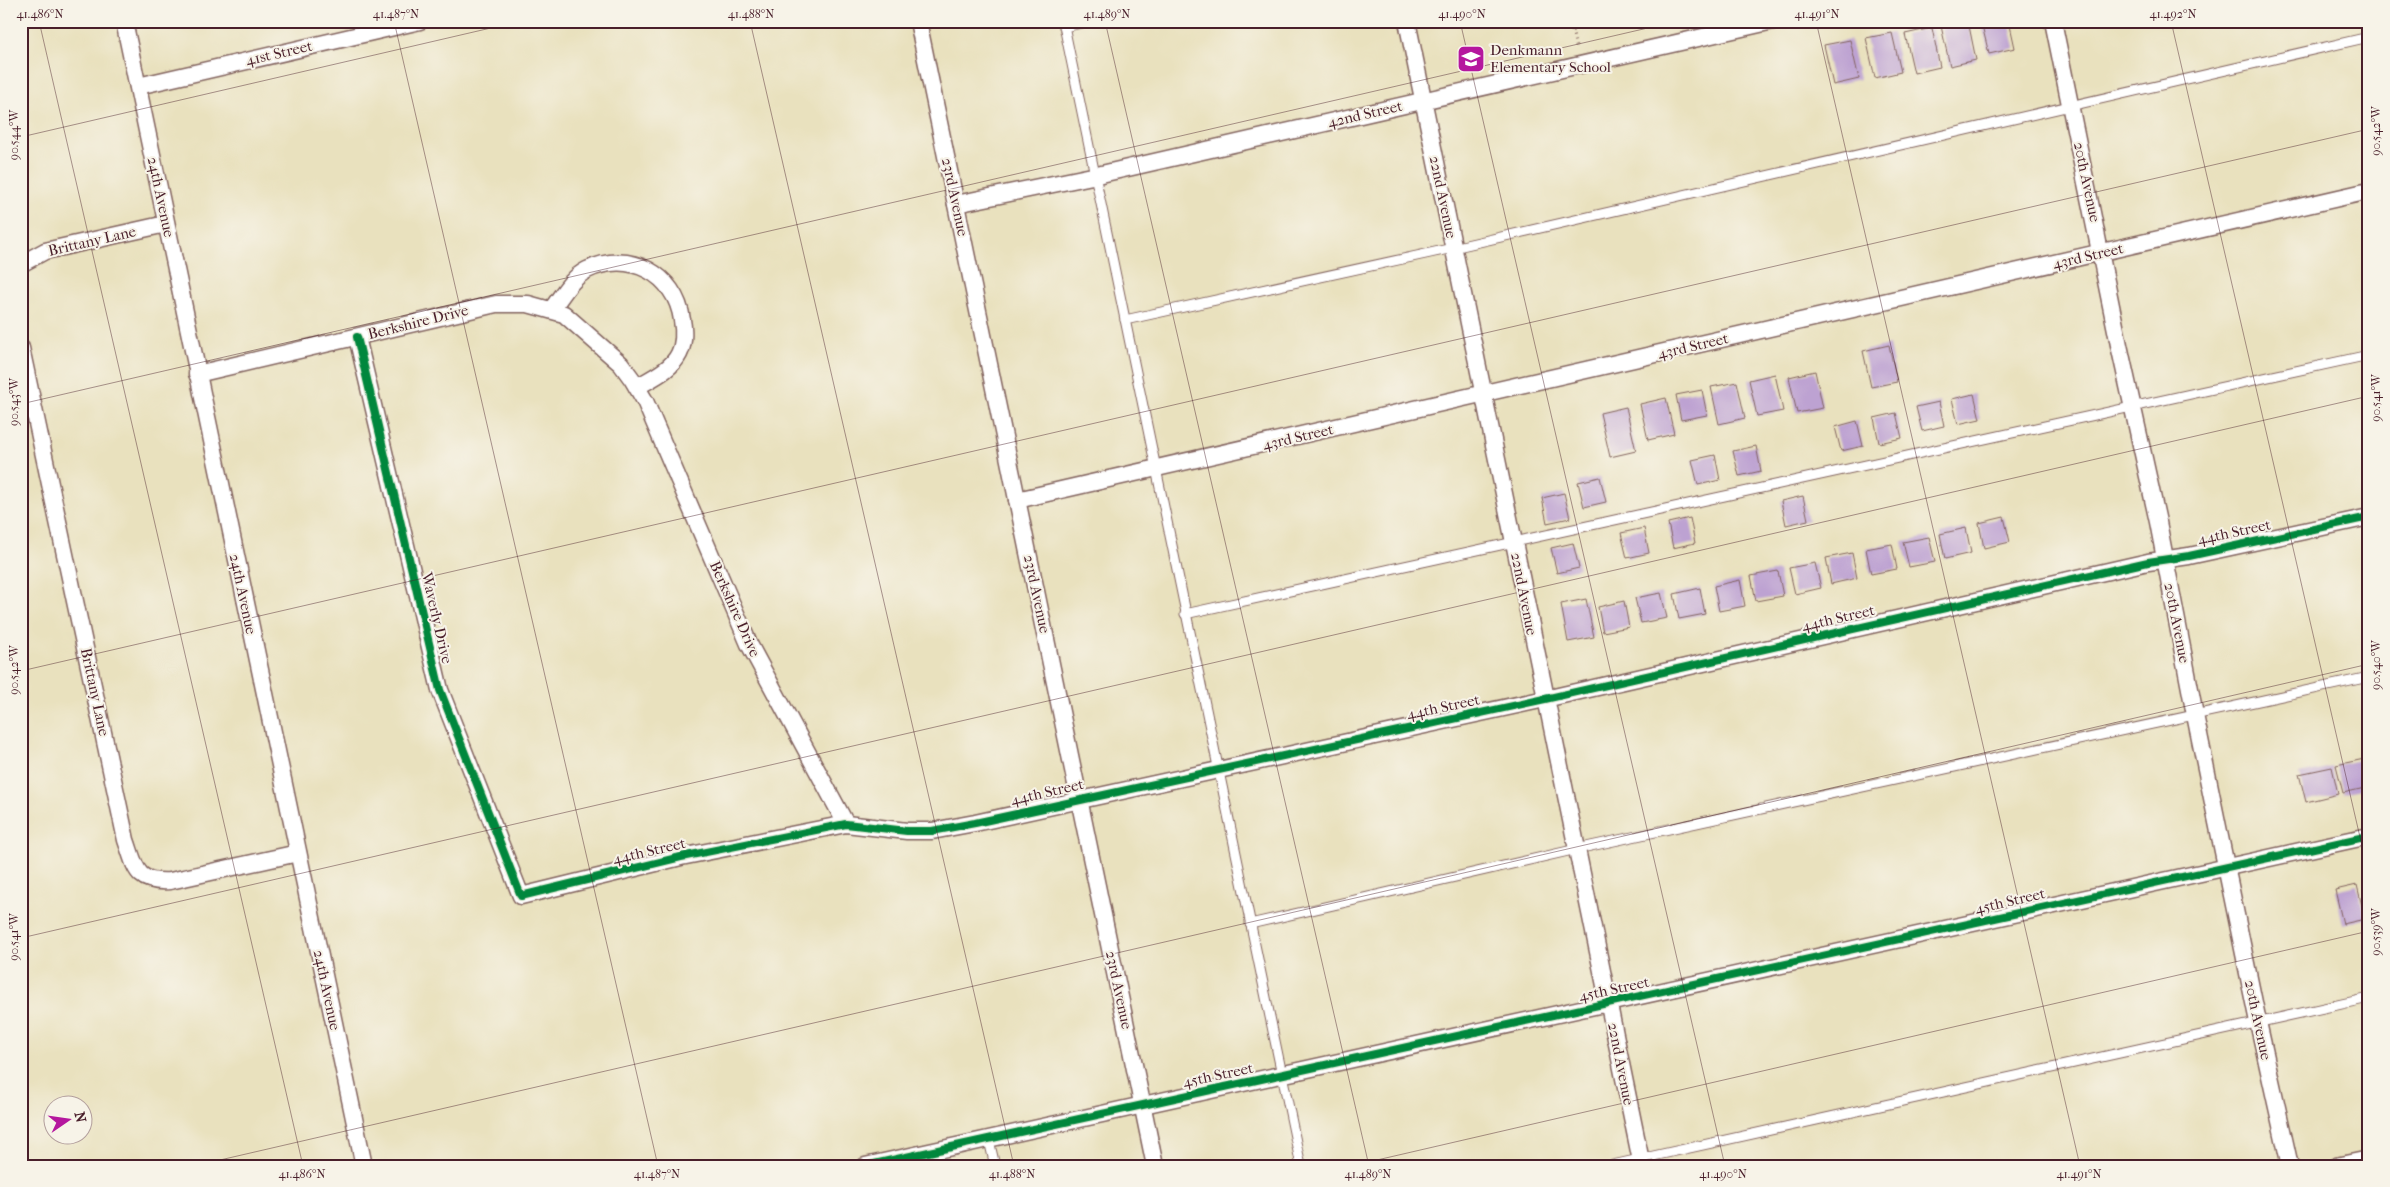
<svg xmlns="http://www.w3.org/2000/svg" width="2390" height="1187" font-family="'IM FELL French Canon',serif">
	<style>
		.building { fill: #bda2d2 }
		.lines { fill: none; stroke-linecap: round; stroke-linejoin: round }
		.service-casing { stroke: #82635e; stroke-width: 11 }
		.minor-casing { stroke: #82635e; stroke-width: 19 }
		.path { stroke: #82635e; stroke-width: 3; stroke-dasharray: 1 4; stroke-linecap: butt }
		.service { stroke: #fff; stroke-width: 9 }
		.minor { stroke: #fff; stroke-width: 16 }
		.cycleway-casing { stroke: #f7f3e8; stroke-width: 11 }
		.cycleway { stroke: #00873e; stroke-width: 8 }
		.ticks { fill: none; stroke: #4a1f2b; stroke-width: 1; stroke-opacity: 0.45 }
		.labels { text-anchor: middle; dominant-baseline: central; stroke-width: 4; stroke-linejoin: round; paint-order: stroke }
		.poi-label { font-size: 15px; fill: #4a1f2b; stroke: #f7f3e8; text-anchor: start }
		.street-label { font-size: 15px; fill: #4a1f2b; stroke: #f7f3e8 }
		.neatline { fill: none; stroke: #4a1f2b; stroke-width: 2 }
		.ticks-label { font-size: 12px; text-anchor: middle; fill: #4a1f2b }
	</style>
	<rect width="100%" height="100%" fill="#f7f3e8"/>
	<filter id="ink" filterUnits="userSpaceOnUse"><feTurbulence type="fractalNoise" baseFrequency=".02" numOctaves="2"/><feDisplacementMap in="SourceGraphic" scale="10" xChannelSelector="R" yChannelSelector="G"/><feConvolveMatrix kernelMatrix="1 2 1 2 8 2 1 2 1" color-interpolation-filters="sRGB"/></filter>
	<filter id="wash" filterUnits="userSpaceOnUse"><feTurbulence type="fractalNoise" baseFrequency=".0096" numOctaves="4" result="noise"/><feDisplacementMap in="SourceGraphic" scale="20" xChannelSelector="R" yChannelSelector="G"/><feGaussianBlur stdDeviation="1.12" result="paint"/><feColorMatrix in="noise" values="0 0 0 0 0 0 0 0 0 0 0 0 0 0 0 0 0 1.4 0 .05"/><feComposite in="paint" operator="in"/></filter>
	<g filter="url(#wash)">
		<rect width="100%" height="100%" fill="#e9e1be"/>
		<g id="blocks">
			<g class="building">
				<path d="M 1963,21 L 1968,21 L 1976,60 L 1950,66 L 1941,26 Z"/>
				<path d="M 1981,21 L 2009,21 L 2015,48 L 1989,54 Z"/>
				<path d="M 1932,28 L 1940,67 L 1914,73 L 1905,34 Z"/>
				<path d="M 1892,33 L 1901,72 L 1875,78 L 1866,38 Z"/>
				<path d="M 1850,40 L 1859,79 L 1833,85 L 1824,45 Z"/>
				<path d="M 1889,345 L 1897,382 L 1871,387 L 1863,351 Z"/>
				<path d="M 1815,371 L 1823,408 L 1797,413 L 1789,377 Z"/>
				<path d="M 1775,374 L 1783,411 L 1757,416 L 1749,380 Z"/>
				<path d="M 1737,382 L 1745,418 L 1719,424 L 1711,387 Z"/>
				<path d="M 1702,390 L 1707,415 L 1681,420 L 1676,395 Z"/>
				<path d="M 1974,394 L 1980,419 L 1958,424 L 1952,399 Z"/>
				<path d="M 1666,398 L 1674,434 L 1648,440 L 1640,404 Z"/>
				<path d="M 1939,402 L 1944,426 L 1922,431 L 1916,407 Z"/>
				<path d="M 1626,407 L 1636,451 L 1610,457 L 1600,413 Z"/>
				<path d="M 1896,413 L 1902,438 L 1879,443 L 1874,418 Z"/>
				<path d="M 1857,421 L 1863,446 L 1841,451 L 1835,427 Z"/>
				<path d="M 1756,446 L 1761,471 L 1739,476 L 1733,451 Z"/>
				<path d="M 1715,455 L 1720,480 L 1698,485 L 1692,460 Z"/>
				<path d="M 1600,477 L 1606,502 L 1584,507 L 1578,482 Z"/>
				<path d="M 1564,493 L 1570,518 L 1547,523 L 1542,498 Z"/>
				<path d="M 1803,496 L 1808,520 L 1786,525 L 1781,501 Z"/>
				<path d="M 2004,517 L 2010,542 L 1984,548 L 1979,523 Z"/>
				<path d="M 1690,518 L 1695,543 L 1673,548 L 1668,523 Z"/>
				<path d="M 1644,528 L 1649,553 L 1627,558 L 1621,533 Z"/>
				<path d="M 1966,528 L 1971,553 L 1945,559 L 1940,534 Z"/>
				<path d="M 1929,537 L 1935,562 L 1909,567 L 1903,542 Z"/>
				<path d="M 1573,543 L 1579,568 L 1557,573 L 1551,548 Z"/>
				<path d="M 1892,544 L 1897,569 L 1871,574 L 1866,549 Z"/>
				<path d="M 1852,553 L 1857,578 L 1831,584 L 1826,558 Z"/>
				<path d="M 1815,563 L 1821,588 L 1795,594 L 1789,568 Z"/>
				<path d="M 1778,571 L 1783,596 L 1756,601 L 1751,576 Z"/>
				<path d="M 1740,580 L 1745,606 L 1719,611 L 1714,586 Z"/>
				<path d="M 1700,588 L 1705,614 L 1679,619 L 1674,594 Z"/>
				<path d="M 1661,593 L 1667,618 L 1641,623 L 1635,598 Z"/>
				<path d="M 1586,599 L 1594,637 L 1568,642 L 1561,604 Z"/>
				<path d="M 1624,601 L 1629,627 L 1603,632 L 1598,607 Z"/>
				<path d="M 2369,758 L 2369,787 L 2343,793 L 2336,765 Z"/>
				<path d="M 2332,767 L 2338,794 L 2306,802 L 2299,774 Z"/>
				<path d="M 2357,885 L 2365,919 L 2343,924 L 2335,890 Z"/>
			</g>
		</g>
	</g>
	<g filter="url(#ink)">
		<use href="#blocks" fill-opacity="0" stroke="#82635e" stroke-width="1"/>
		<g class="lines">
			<defs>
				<g id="service">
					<path d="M 1063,21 L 1301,1166"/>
					<path d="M 1064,27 L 1091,21"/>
					<path d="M 1125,320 L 1453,248 L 2369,37"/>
					<path d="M 1185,614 L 2369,355"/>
					<path d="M 1250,924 L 1577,849 L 2369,677"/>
					<path d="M 989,1140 L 995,1166"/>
					<path d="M 1608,1166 L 2369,998"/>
				</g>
				<g id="minor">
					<path d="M 124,21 L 364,1166"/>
					<path d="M 918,21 L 1155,1166"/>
					<path d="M 1407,21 L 1642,1166"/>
					<path d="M 2053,21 L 2119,345 L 2158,522 L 2195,715 L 2258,1022 L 2290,1166"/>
					<path d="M 138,86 L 420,21"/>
					<path d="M 956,204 L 1097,175 L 1773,21"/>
					<path d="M 21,264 L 45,251 L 166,224"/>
					<path d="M 551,310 C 562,296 571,278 587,270 C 629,249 676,274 682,320 C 684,331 684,344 679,354 C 671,370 652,378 637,387"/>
					<path d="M 357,337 L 440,690 L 521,896 L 681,857 L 846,824 L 907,831 L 932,831 L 975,823 L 1545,699 L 2148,562 L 2189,556 L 2369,517"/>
					<path d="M 21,348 L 126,840 C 136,868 135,883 170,881 L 298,853"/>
					<path d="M 197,374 L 496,304 L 528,304 L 564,314 L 621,364 L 632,379 L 645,401 L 749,644 L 846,824"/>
					<path d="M 1017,500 L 2369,191"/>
					<path d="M 865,1166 L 2369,836"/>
					<path d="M 2336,1166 L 2369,1159"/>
				</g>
			</defs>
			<use href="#service" class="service-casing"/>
			<use href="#minor" class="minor-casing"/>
			<path class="path" d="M 1570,21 L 1576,47"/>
			<use href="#service" class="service"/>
			<use href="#minor" class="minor"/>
			<defs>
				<g id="cycleway">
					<path d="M 357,337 L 440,690 L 521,896 L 681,857 L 846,824 L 907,831 L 932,831 L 975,823 L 1545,699 L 2148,562 L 2189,556 L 2369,517"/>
					<path d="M 865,1166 L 2369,836"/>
				</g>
			</defs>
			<use href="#cycleway" class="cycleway-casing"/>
			<use href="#cycleway" class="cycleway"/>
		</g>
	</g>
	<path class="ticks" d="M 39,21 L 303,1166M 394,21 L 658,1166M 750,21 L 1014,1166M 1105,21 L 1369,1166M 1460,21 L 1725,1166M 1816,21 L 2080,1166M 2171,21 L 2369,876M 21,137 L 521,21M 21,404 L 1678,21M 21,671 L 2369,129M 21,938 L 2369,396M 194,1166 L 2369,664M 1351,1166 L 2369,931"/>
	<defs>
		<symbol id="school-square" viewBox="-11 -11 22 22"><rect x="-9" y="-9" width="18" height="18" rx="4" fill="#b5179e" stroke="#f7f3e8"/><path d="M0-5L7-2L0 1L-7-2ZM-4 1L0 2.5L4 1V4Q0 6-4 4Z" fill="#fff"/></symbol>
	</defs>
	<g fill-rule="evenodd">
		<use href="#school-square" x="1455" y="43" width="32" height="32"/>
	</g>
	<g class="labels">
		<g class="poi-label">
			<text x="1490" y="50">Denkmann<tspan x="1490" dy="17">Elementary School</tspan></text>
		</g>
		<g class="street-label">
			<text transform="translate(279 53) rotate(-13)">41st Street</text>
			<text transform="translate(1365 114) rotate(-13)">42nd Street</text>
			<text transform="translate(2087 182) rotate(78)">20th Avenue</text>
			<text transform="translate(161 197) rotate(78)">24th Avenue</text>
			<text transform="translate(955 197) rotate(78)">23rd Avenue</text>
			<text transform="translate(1443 197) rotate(78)">22nd Avenue</text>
			<text transform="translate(92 241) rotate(-13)">Brittany Lane</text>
			<text transform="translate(2088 256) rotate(-13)">43rd Street</text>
			<text transform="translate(418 322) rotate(-14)">Berkshire Drive</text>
			<text transform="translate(1693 346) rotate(-13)">43rd Street</text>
			<text transform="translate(1298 437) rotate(-13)">43rd Street</text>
			<text transform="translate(2234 532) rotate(-12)">44th Street</text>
			<text transform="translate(243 594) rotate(78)">24th Avenue</text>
			<text transform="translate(1037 594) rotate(78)">23rd Avenue</text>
			<text transform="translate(1524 594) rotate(79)">22nd Avenue</text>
			<text transform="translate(735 609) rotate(66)">Berkshire Drive</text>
			<text transform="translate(437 618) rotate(77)">Waverly Drive</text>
			<text transform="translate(1838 618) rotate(-13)">44th Street</text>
			<text transform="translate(2177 623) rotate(79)">20th Avenue</text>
			<text transform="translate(95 692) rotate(78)">Brittany Lane</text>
			<text transform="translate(1443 707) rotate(-12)">44th Street</text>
			<text transform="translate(1047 792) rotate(-13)">44th Street</text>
			<text transform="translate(649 851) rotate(-13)">44th Street</text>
			<text transform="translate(2010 901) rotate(-13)">45th Street</text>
			<text transform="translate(1614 989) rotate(-12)">45th Street</text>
			<text transform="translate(327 990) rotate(78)">24th Avenue</text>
			<text transform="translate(1119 990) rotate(78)">23rd Avenue</text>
			<text transform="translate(2258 1020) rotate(78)">20th Avenue</text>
			<text transform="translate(1621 1064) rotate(79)">22nd Avenue</text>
			<text transform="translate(1218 1075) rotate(-12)">45th Street</text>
		</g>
	</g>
	<rect width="2390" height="1187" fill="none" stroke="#f7f3e8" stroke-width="55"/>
	<g transform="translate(68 1120) rotate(77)"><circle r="24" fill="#f7f3e8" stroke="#b29e9c"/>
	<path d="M0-4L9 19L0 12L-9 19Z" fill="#b5179e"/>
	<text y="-8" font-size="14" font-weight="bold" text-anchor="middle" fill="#4a1f2b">N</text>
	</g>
	<rect x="28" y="28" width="2334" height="1132" class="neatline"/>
	<g class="ticks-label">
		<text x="40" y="18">41.486°N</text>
		<text x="396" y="18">41.487°N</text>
		<text x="751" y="18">41.488°N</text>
		<text x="1107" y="18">41.489°N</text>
		<text x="1462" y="18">41.490°N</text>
		<text x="1817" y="18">41.491°N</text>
		<text x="2173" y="18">41.492°N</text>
		<text transform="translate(2376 131) rotate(-90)" y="4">90.542°W</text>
		<text transform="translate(14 135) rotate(-90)" y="4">90.544°W</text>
		<text transform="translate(2376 398) rotate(-90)" y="4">90.541°W</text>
		<text transform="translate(14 402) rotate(-90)" y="4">90.543°W</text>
		<text transform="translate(2376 665) rotate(-90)" y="4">90.540°W</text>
		<text transform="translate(14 670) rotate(-90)" y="4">90.542°W</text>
		<text transform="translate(2376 932) rotate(-90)" y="4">90.539°W</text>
		<text transform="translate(14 937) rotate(-90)" y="4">90.541°W</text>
		<text x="302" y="1178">41.486°N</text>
		<text x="657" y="1178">41.487°N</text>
		<text x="1012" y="1178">41.488°N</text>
		<text x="1368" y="1178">41.489°N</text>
		<text x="1723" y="1178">41.490°N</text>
		<text x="2079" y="1178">41.491°N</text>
	</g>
</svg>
